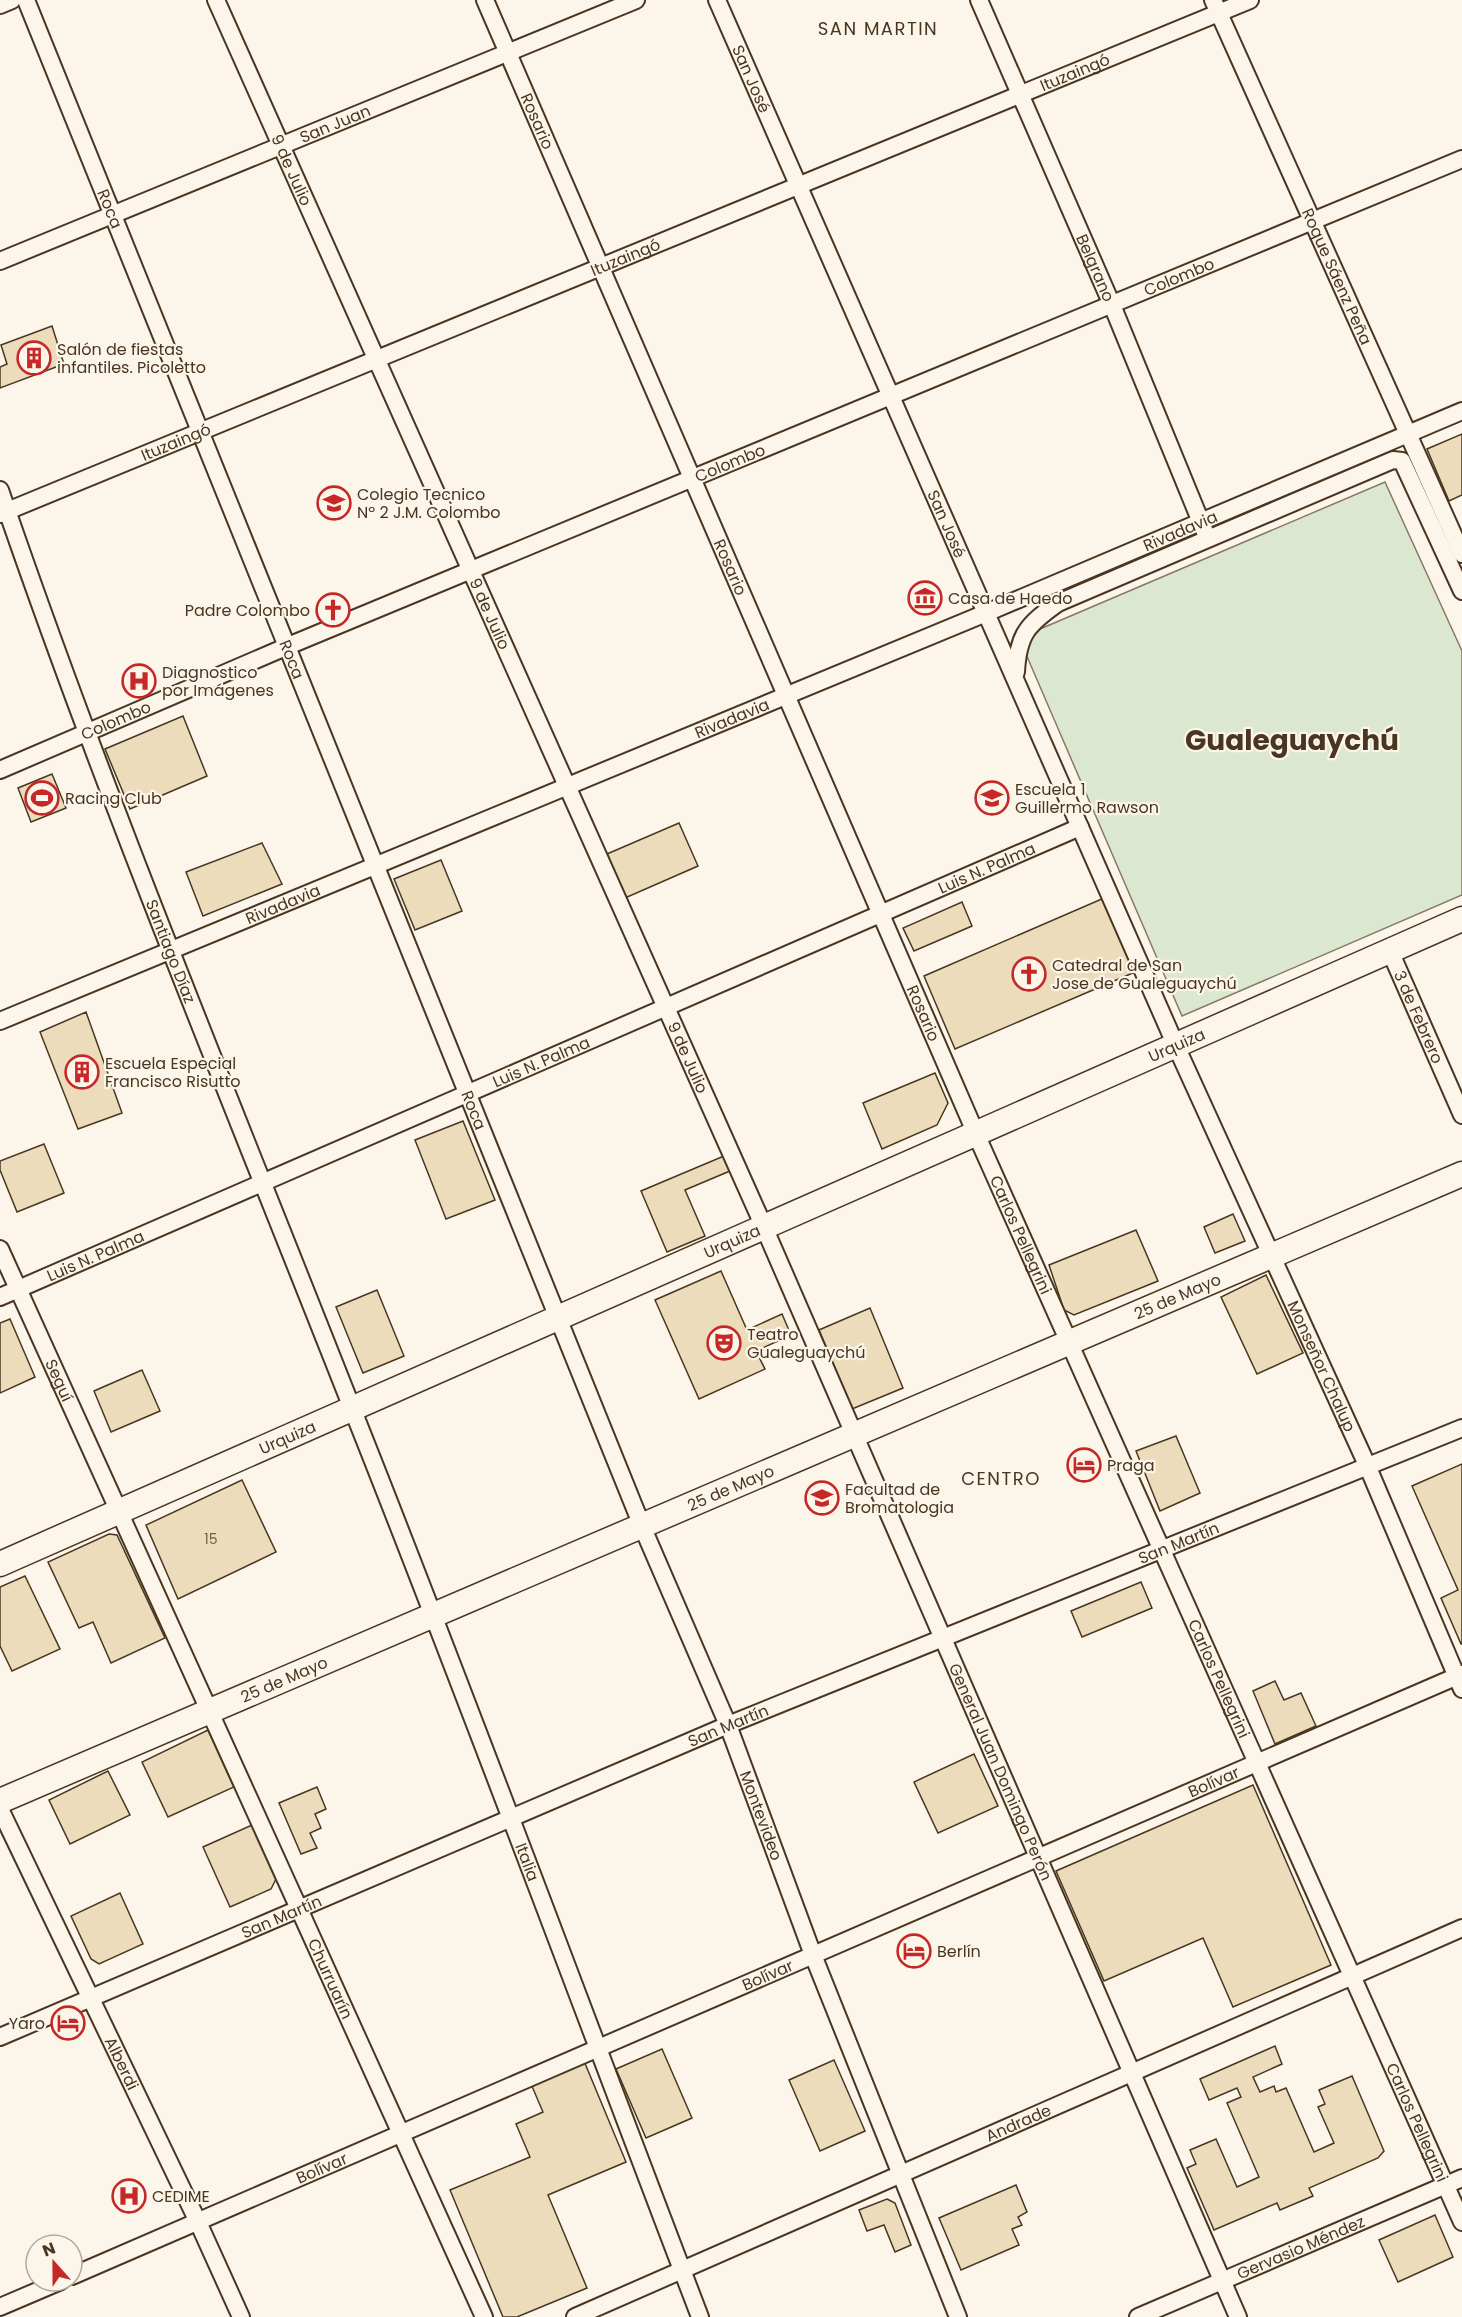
<svg xmlns="http://www.w3.org/2000/svg" width="1462" height="2317" font-family="Poppins,sans-serif">
	<style>
		.green { fill: #dce7d0; stroke: #887966; stroke-width: 1.5 }
		.building { fill: #ecdcbc; stroke: #4a3520; stroke-width: 1.5 }
		.lines { fill: none; stroke-linecap: round; stroke-linejoin: round }
		.street-casing { stroke: #4a3520; stroke-width: 20 }
		.secondary-casing { stroke: #4a3520; stroke-width: 27 }
		.street { stroke: #fbf6e9; stroke-width: 16 }
		.secondary { stroke: #fbf6e9; stroke-width: 24 }
		.labels { text-anchor: middle; dominant-baseline: central; stroke-width: 4.5; stroke-linejoin: round; paint-order: stroke }
		.number-label { font-size: 14px; fill: #725f47 }
		.street-label { font-size: 16px; fill: #4a3520; stroke: #fbf6e9 }
		.poi-label { font-size: 16px; fill: #4a3520; stroke: #fbf6e9; text-anchor: start }
		.neighbourhood-label { font-size: 18px; letter-spacing: 1.5px; fill: #4a3520; stroke: #fbf6e9 }
		.town-label { font-size: 28px; font-weight: bold; fill: #4a3520; stroke: #fbf6e9 }
	</style>
	<rect width="100%" height="100%" fill="#fbf6e9"/>
	<path class="green" d="M 1385,482 L 1462,651 L 1462,895 L 1182,1016 L 1019,638 Z"/>
	<g class="building">
		<path d="M 52,326 L 64,364 L 0,388 L 0,367 L 7,364 L 1,345 Z"/>
		<path d="M 1462,434 L 1462,495 L 1449,501 L 1427,449 Z"/>
		<path d="M 183,716 L 207,776 L 130,809 L 105,749 Z"/>
		<path d="M 52,774 L 66,808 L 31,822 L 18,788 Z"/>
		<path d="M 679,823 L 698,866 L 625,898 L 607,854 Z"/>
		<path d="M 262,843 L 282,884 L 203,916 L 186,872 Z"/>
		<path d="M 441,860 L 462,911 L 415,930 L 394,879 Z"/>
		<path d="M 1104,898 L 1135,972 L 955,1049 L 924,976 Z"/>
		<path d="M 962,902 L 972,926 L 914,951 L 903,928 Z"/>
		<path d="M 86,1012 L 122,1113 L 78,1129 L 40,1032 Z"/>
		<path d="M 935,1073 L 948,1103 L 937,1125 L 882,1149 L 863,1103 Z"/>
		<path d="M 463,1121 L 495,1200 L 446,1219 L 415,1140 Z"/>
		<path d="M 44,1144 L 64,1193 L 17,1212 L 0,1170 L 0,1161 Z"/>
		<path d="M 731,1153 L 737,1168 L 685,1190 L 705,1236 L 667,1252 L 641,1191 Z"/>
		<path d="M 1233,1214 L 1245,1241 L 1215,1253 L 1204,1227 Z"/>
		<path d="M 1136,1230 L 1158,1281 L 1074,1315 L 1064,1310 L 1049,1265 Z"/>
		<path d="M 721,1271 L 747,1330 L 782,1314 L 791,1335 L 756,1351 L 765,1369 L 699,1399 L 655,1300 Z"/>
		<path d="M 1266,1275 L 1303,1353 L 1257,1374 L 1221,1297 Z"/>
		<path d="M 377,1290 L 404,1356 L 363,1373 L 336,1307 Z"/>
		<path d="M 870,1308 L 903,1388 L 852,1409 L 819,1330 Z"/>
		<path d="M 10,1319 L 35,1377 L 0,1393 L 0,1323 Z"/>
		<path d="M 142,1370 L 160,1411 L 111,1432 L 94,1391 Z"/>
		<path d="M 1176,1436 L 1200,1493 L 1160,1511 L 1136,1451 Z"/>
		<path d="M 1462,1464 L 1462,1644 L 1461,1644 L 1441,1598 L 1458,1590 L 1412,1486 Z"/>
		<path d="M 242,1480 L 276,1552 L 178,1599 L 146,1525 Z"/>
		<path d="M 109,1534 L 117,1535 L 165,1638 L 111,1663 L 93,1622 L 79,1628 L 48,1562 Z"/>
		<path d="M 25,1576 L 60,1649 L 12,1671 L 0,1646 L 0,1587 Z"/>
		<path d="M 1141,1582 L 1152,1608 L 1082,1637 L 1071,1611 Z"/>
		<path d="M 1275,1681 L 1284,1700 L 1301,1693 L 1316,1726 L 1275,1744 L 1253,1691 Z"/>
		<path d="M 208,1730 L 234,1787 L 168,1817 L 142,1762 Z"/>
		<path d="M 974,1754 L 998,1806 L 938,1833 L 914,1782 Z"/>
		<path d="M 108,1771 L 130,1815 L 70,1844 L 49,1800 Z"/>
		<path d="M 1253,1785 L 1331,1965 L 1233,2007 L 1203,1938 L 1104,1981 L 1056,1871 Z"/>
		<path d="M 317,1787 L 326,1809 L 315,1814 L 321,1828 L 310,1833 L 317,1848 L 301,1854 L 279,1803 Z"/>
		<path d="M 252,1825 L 276,1879 L 271,1889 L 230,1907 L 203,1847 Z"/>
		<path d="M 120,1893 L 143,1944 L 99,1964 L 91,1959 L 71,1916 Z"/>
		<path d="M 1275,2046 L 1282,2064 L 1253,2077 L 1260,2092 L 1274,2086 L 1276,2092 L 1286,2088 L 1314,2152 L 1334,2143 L 1318,2107 L 1325,2104 L 1319,2090 L 1352,2076 L 1384,2151 L 1378,2158 L 1309,2188 L 1313,2196 L 1280,2210 L 1277,2203 L 1214,2230 L 1187,2168 L 1196,2164 L 1190,2150 L 1216,2139 L 1237,2187 L 1259,2177 L 1227,2103 L 1241,2097 L 1237,2088 L 1209,2100 L 1200,2079 Z"/>
		<path d="M 662,2049 L 692,2118 L 646,2138 L 616,2069 Z"/>
		<path d="M 834,2060 L 865,2131 L 820,2151 L 789,2080 Z"/>
		<path d="M 584,2061 L 626,2162 L 548,2195 L 587,2288 L 517,2317 L 503,2317 L 450,2190 L 530,2157 L 516,2124 L 543,2112 L 531,2084 Z"/>
		<path d="M 1016,2185 L 1027,2212 L 1018,2217 L 1022,2225 L 1012,2229 L 1019,2245 L 961,2270 L 939,2218 Z"/>
		<path d="M 887,2199 L 895,2203 L 911,2245 L 895,2252 L 884,2225 L 867,2231 L 859,2210 Z"/>
		<path d="M 1435,2215 L 1453,2257 L 1398,2282 L 1379,2240 Z"/>
	</g>
	<g class="lines">
		<defs>
			<g id="street">
				<path id="s1" d="M 26,0 L 642,1526 L 728,1725 L 813,1955 L 958,2317"/>
				<path id="s2" d="M 216,0 L 764,1227 L 1238,2317"/>
				<path id="s3" d="M 485,0 L 976,1134 L 1462,2222"/>
				<path id="s4" d="M 717,0 L 1176,1046 L 1367,1465 L 1462,1689"/>
				<path id="s5" d="M 979,0 L 1112,305 L 1205,532"/>
				<path id="s6" d="M 1213,0 L 1462,554"/>
				<path d="M 0,5 L 12,0"/>
				<path id="s7" d="M 0,261 L 636,0"/>
				<path id="s8" d="M 0,490 C 106,800 232,1103 352,1408 C 472,1709 584,2014 700,2317"/>
				<path id="s9" d="M 0,514 L 1250,0"/>
				<path d="M 1016,672 C 1018,634 1028,624 1058,603 L 1393,460 L 1402,461 L 1462,591"/>
				<path id="s10" d="M 0,770 L 288,646 L 1462,159"/>
				<path id="s11" d="M 1390,951 L 1462,1115"/>
				<path id="s12" d="M 0,1021 L 986,613 L 1462,411"/>
				<path id="s13" d="M 0,1249 L 484,2317"/>
				<path id="s14" d="M 0,1297 L 1080,827"/>
				<path id="s15" d="M 0,1809 L 198,2222 L 241,2317"/>
				<path id="s16" d="M 0,2037 L 728,1725 L 1462,1428"/>
				<path id="s17" d="M 72,2276 L 1462,1674"/>
				<path d="M 0,2307 L 61,2281"/>
				<path id="s18" d="M 575,2317 L 1462,1928"/>
				<path id="s19" d="M 1138,2317 L 1462,2178"/>
			</g>
			<g id="secondary">
				<path id="s20" d="M 0,1564 L 1462,919"/>
				<path id="s21" d="M 0,1801 L 1462,1174"/>
			</g>
		</defs>
		<use href="#street" class="street-casing"/>
		<use href="#secondary" class="secondary-casing"/>
		<use href="#street" class="street"/>
		<use href="#secondary" class="secondary"/>
	</g>
	<defs>
		<symbol id="building-ring" viewBox="-11 -11 22 22"><circle r="9.5" fill="#fbf6e9" stroke="#c62828" stroke-width="1.5"/><path d="M-4-6H4V6H1V3H-1V6H-4ZM-2.5-4.3h1.7v1.8h-1.7ZM.8-4.3h1.7v1.8H.8ZM-2.5-1h1.7V.8h-1.7ZM.8-1h1.7V.8H.8Z" fill="#c62828"/></symbol>
		<symbol id="school-ring" viewBox="-11 -11 22 22"><circle r="9.5" fill="#fbf6e9" stroke="#c62828" stroke-width="1.5"/><path d="M0-5L7-2L0 1L-7-2ZM-4 1L0 2.5L4 1V4Q0 6-4 4Z" fill="#c62828"/></symbol>
		<symbol id="museum-ring" viewBox="-11 -11 22 22"><circle r="9.5" fill="#fbf6e9" stroke="#c62828" stroke-width="1.5"/><path d="M0-6L6-3V-2H-6V-3ZM-5-1h2V3h-2ZM-1-1h2V3h-2ZM3-1h2V3H3ZM-6 4H6V6H-6Z" fill="#c62828"/></symbol>
		<symbol id="church-ring" viewBox="-11 -11 22 22"><circle r="9.5" fill="#fbf6e9" stroke="#c62828" stroke-width="1.5"/><path d="M-1.2-6h2.4v3.5h3.3v2.4h-3.3V6h-2.4V-.1h-3.3v-2.4h3.3Z" fill="#c62828"/></symbol>
		<symbol id="hospital-ring" viewBox="-11 -11 22 22"><circle r="9.5" fill="#fbf6e9" stroke="#c62828" stroke-width="1.5"/><path d="M-5-5h3v3.5h4V-5h3V5h-3V1.5h-4V5h-3Z" fill="#c62828"/></symbol>
		<symbol id="stadium-ring" viewBox="-11 -11 22 22"><circle r="9.5" fill="#fbf6e9" stroke="#c62828" stroke-width="1.5"/><path d="M0-5a6.5 5 0 1 0 0 10a6.5 5 0 1 0 0-10ZM-3.5-1.8h7v3.6h-7Z" fill="#c62828"/></symbol>
		<symbol id="theatre-ring" viewBox="-11 -11 22 22"><circle r="9.5" fill="#fbf6e9" stroke="#c62828" stroke-width="1.5"/><path d="M-5-5.5Q0-4 5-5.5V0Q5 5 0 6Q-5 5-5 0ZM-3.3-2.5H-1v1.5H-3.3ZM1-2.5H3.3v1.5H1ZM-2.8 1Q0 5.5 2.8 1Z" fill="#c62828"/></symbol>
		<symbol id="hotel-ring" viewBox="-11 -11 22 22"><circle r="9.5" fill="#fbf6e9" stroke="#c62828" stroke-width="1.5"/><path d="M-6-4.5h1.5V1H6V5H4.5V3h-9V5H-6ZM-4 0a1.8 1.8 0 1 1 3.6 0ZM.5 0V-2.5h3Q6-2.5 6 0Z" fill="#c62828"/></symbol>
		<symbol id="university-ring" viewBox="-11 -11 22 22"><circle r="9.5" fill="#fbf6e9" stroke="#c62828" stroke-width="1.5"/><path d="M0-5L7-2L0 1L-7-2ZM-4 1L0 2.5L4 1V4Q0 6-4 4Z" fill="#c62828"/></symbol>
	</defs>
	<g fill-rule="evenodd">
		<use href="#building-ring" x="15" y="339" width="38" height="38"/>
		<use href="#school-ring" x="315" y="484" width="38" height="38"/>
		<use href="#museum-ring" x="906" y="579" width="38" height="38"/>
		<use href="#church-ring" x="314" y="591" width="38" height="38"/>
		<use href="#hospital-ring" x="120" y="662" width="38" height="38"/>
		<use href="#stadium-ring" x="23" y="779" width="38" height="38"/>
		<use href="#school-ring" x="973" y="779" width="38" height="38"/>
		<use href="#church-ring" x="1010" y="955" width="38" height="38"/>
		<use href="#building-ring" x="63" y="1053" width="38" height="38"/>
		<use href="#theatre-ring" x="705" y="1324" width="38" height="38"/>
		<use href="#hotel-ring" x="1065" y="1446" width="38" height="38"/>
		<use href="#university-ring" x="803" y="1479" width="38" height="38"/>
		<use href="#hotel-ring" x="895" y="1932" width="38" height="38"/>
		<use href="#hotel-ring" x="49" y="2004" width="38" height="38"/>
		<use href="#hospital-ring" x="110" y="2177" width="38" height="38"/>
	</g>
	<g class="labels">
		<g class="number-label">
			<text x="211" y="1539">15</text>
		</g>
		<g class="street-label">
			<text stroke="none"><textPath href="#s9" startOffset="1162">Ituzaingó</textPath></text>
			<text stroke="none"><textPath href="#s4" startOffset="86">San José</textPath></text>
			<text stroke="none"><textPath href="#s3" startOffset="132">Rosario</textPath></text>
			<text stroke="none"><textPath href="#s7" startOffset="362">San Juan</textPath></text>
			<text stroke="none"><textPath href="#s2" startOffset="186">9 de Julio</textPath></text>
			<text stroke="none"><textPath href="#s1" startOffset="225">Roca</textPath></text>
			<text stroke="none"><textPath href="#s9" startOffset="676">Ituzaingó</textPath></text>
			<text stroke="none"><textPath href="#s5" startOffset="292">Belgrano</textPath></text>
			<text stroke="none"><textPath href="#s10" startOffset="1278">Colombo</textPath></text>
			<text stroke="none"><textPath href="#s6" startOffset="303">Roque Sáenz Peña</textPath></text>
			<text stroke="none"><textPath href="#s9" startOffset="190">Ituzaingó</textPath></text>
			<text stroke="none"><textPath href="#s10" startOffset="792">Colombo</textPath></text>
			<text stroke="none"><textPath href="#s4" startOffset="572">San José</textPath></text>
			<text stroke="none"><textPath href="#s12" startOffset="1278">Rivadavia</textPath></text>
			<text stroke="none"><textPath href="#s3" startOffset="618">Rosario</textPath></text>
			<text stroke="none"><textPath href="#s2" startOffset="672">9 de Julio</textPath></text>
			<text stroke="none"><textPath href="#s1" startOffset="711">Roca</textPath></text>
			<text stroke="none"><textPath href="#s12" startOffset="792">Rivadavia</textPath></text>
			<text stroke="none"><textPath href="#s10" startOffset="126">Colombo</textPath></text>
			<text stroke="none"><textPath href="#s14" startOffset="1076">Luis N. Palma</textPath></text>
			<text stroke="none"><textPath href="#s12" startOffset="306">Rivadavia</textPath></text>
			<text stroke="none"><textPath href="#s8" startOffset="492">Santiago Díaz</textPath></text>
			<text stroke="none"><textPath href="#s3" startOffset="1104">Rosario</textPath></text>
			<text stroke="none"><textPath href="#s11" startOffset="72">3 de Febrero</textPath></text>
			<text stroke="none"><textPath href="#s20" startOffset="1286">Urquiza</textPath></text>
			<text stroke="none"><textPath href="#s2" startOffset="1158">9 de Julio</textPath></text>
			<text stroke="none"><textPath href="#s14" startOffset="590">Luis N. Palma</textPath></text>
			<text stroke="none"><textPath href="#s1" startOffset="1197">Roca</textPath></text>
			<text stroke="none"><textPath href="#s3" startOffset="1346">Carlos Pellegrini</textPath></text>
			<text stroke="none"><textPath href="#s20" startOffset="800">Urquiza</textPath></text>
			<text stroke="none"><textPath href="#s14" startOffset="104">Luis N. Palma</textPath></text>
			<text stroke="none"><textPath href="#s21" startOffset="1281">25 de Mayo</textPath></text>
			<text stroke="none"><textPath href="#s4" startOffset="1494">Monseñor Chalup</textPath></text>
			<text stroke="none"><textPath href="#s13" startOffset="144">Seguí</textPath></text>
			<text stroke="none"><textPath href="#s20" startOffset="314">Urquiza</textPath></text>
			<text stroke="none"><textPath href="#s21" startOffset="795">25 de Mayo</textPath></text>
			<text stroke="none"><textPath href="#s16" startOffset="1278">San Martín</textPath></text>
			<text stroke="none"><textPath href="#s3" startOffset="1832">Carlos Pellegrini</textPath></text>
			<text stroke="none"><textPath href="#s21" startOffset="309">25 de Mayo</textPath></text>
			<text stroke="none"><textPath href="#s16" startOffset="792">San Martín</textPath></text>
			<text stroke="none"><textPath href="#s2" startOffset="1938">General Juan Domingo Perón</textPath></text>
			<text stroke="none"><textPath href="#s17" startOffset="1244">Bolívar</textPath></text>
			<text stroke="none"><textPath href="#s1" startOffset="1959">Montevideo</textPath></text>
			<text stroke="none"><textPath href="#s8" startOffset="1470">Italia</textPath></text>
			<text stroke="none"><textPath href="#s16" startOffset="306">San Martín</textPath></text>
			<text stroke="none"><textPath href="#s17" startOffset="758">Bolívar</textPath></text>
			<text stroke="none"><textPath href="#s13" startOffset="801">Churruarín</textPath></text>
			<text stroke="none"><textPath href="#s15" startOffset="282">Alberdi</textPath></text>
			<text stroke="none"><textPath href="#s3" startOffset="2318">Carlos Pellegrini</textPath></text>
			<text stroke="none"><textPath href="#s18" startOffset="484">Andrade</textPath></text>
			<text stroke="none"><textPath href="#s17" startOffset="272">Bolívar</textPath></text>
			<text stroke="none"><textPath href="#s19" startOffset="177">Gervasio Méndez</textPath></text>
		</g>
		<g class="poi-label">
			<text x="57" y="349">Salón de fiestas<tspan x="57" dy="18">infantiles. Picoletto</tspan></text>
			<text x="357" y="494">Colegio Tecnico<tspan x="357" dy="18">Nº 2 J.M. Colombo</tspan></text>
			<text x="948" y="598">Casa de Haedo</text>
			<text x="310" y="610" text-anchor="end">Padre Colombo</text>
			<text x="162" y="672">Diagnostico<tspan x="162" dy="18">por Imágenes</tspan></text>
			<text x="1015" y="789">Escuela 1<tspan x="1015" dy="18">Guillermo Rawson</tspan></text>
			<text x="65" y="798">Racing Club</text>
			<text x="1052" y="965">Catedral de San<tspan x="1052" dy="18">Jose de Gualeguaychú</tspan></text>
			<text x="105" y="1063">Escuela Especial<tspan x="105" dy="18">Francisco Risutto</tspan></text>
			<text x="747" y="1334">Teatro<tspan x="747" dy="18">Gualeguaychú</tspan></text>
			<text x="1107" y="1465">Praga</text>
			<text x="845" y="1489">Facultad de<tspan x="845" dy="18">Bromatologia</tspan></text>
			<text x="937" y="1951">Berlín</text>
			<text x="45" y="2023" text-anchor="end">Yaro</text>
			<text x="152" y="2196">CEDIME</text>
		</g>
		<g class="neighbourhood-label">
			<text x="878" y="28">SAN MARTIN</text>
			<text x="1001" y="1478">CENTRO</text>
		</g>
		<g class="town-label">
			<text x="1292" y="740">Gualeguaychú</text>
		</g>
	</g>
	<g transform="translate(54 2263) rotate(339)"><circle r="28" fill="#fbf6e9" stroke="#b4a999" stroke-width="1.5"/>
	<path d="M0-4.5L10 22L0 15L-10 22Z" fill="#c62828"/>
	<text y="-9" font-size="16" font-weight="bold" text-anchor="middle" fill="#4a3520">N</text>
	</g>
</svg>
